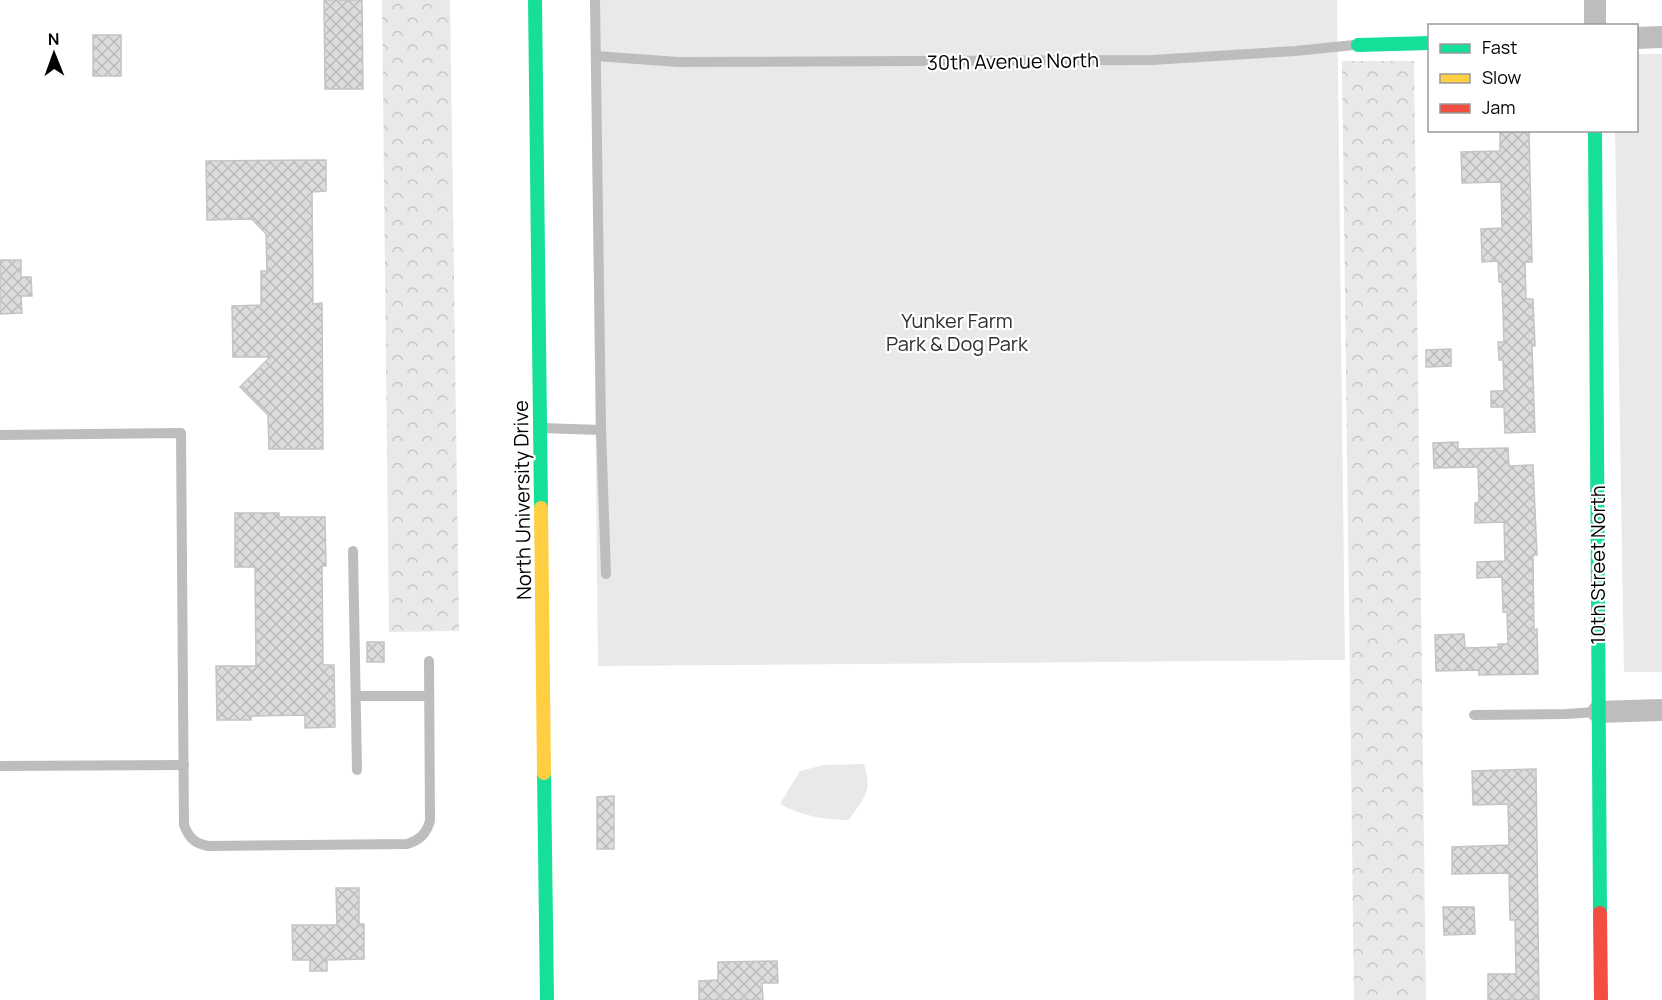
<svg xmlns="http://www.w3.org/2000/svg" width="1662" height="1000" font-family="Manrope,sans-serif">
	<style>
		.forest { fill: url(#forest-crowns) }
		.green { fill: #e9e9e9 }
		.building { fill: url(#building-cross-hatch); stroke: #c4c4c4; stroke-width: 1.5 }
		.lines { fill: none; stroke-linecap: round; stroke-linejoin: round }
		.lane { stroke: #bdbdbd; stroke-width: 10 }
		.street { stroke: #bdbdbd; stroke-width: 22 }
		.fast { stroke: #16e098; stroke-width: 14 }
		.slow { stroke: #ffcf43; stroke-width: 14 }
		.jam { stroke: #f24e42; stroke-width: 14 }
		.labels { text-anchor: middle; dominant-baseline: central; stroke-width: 4.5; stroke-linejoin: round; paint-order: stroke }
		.street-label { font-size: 20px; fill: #000; stroke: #fff }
		.park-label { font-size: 20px; fill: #2e2e2e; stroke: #fff }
	</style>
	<defs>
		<pattern id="forest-crowns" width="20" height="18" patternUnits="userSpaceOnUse" patternTransform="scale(1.5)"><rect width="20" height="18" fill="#e9e9e9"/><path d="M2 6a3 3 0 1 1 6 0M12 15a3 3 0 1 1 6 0" fill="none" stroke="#c6c6c6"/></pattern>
		<pattern id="building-cross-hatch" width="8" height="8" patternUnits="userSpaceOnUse" patternTransform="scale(1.5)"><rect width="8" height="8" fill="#dcdcdc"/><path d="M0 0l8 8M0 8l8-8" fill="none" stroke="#bbb"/></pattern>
	</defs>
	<rect width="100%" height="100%" fill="#fff"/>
	<g class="forest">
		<path d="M 382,0 L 450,0 L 459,631 L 389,632 Z"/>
		<path d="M 1414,61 L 1426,1000 L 1354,1000 L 1342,61 Z"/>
	</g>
	<g class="green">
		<path d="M 591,0 L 1337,0 L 1345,660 L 598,666 Z"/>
		<path d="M 1637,54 L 1662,54 L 1662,672 L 1624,672 L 1615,131 L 1636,130 Z"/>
		<path d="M 864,764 C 873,792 864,797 849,820 C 824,820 802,816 780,804 L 800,771 L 824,765 Z"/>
	</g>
	<g class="building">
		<path d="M 324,0 L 362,0 L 363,89 L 325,89 Z"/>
		<rect x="93" y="35" width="28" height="41"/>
		<path d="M 1500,130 L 1529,130 L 1532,262 L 1525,262 L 1526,299 L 1533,299 L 1535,346 L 1532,346 L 1535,432 L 1505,433 L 1504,407 L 1491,407 L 1491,391 L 1504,391 L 1503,360 L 1499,360 L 1498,342 L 1504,342 L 1502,282 L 1499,282 L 1498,261 L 1482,262 L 1481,229 L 1502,228 L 1501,182 L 1462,183 L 1461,152 L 1500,151 Z"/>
		<path d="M 326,160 L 326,191 L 312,192 L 313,304 L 322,303 L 323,449 L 269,449 L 268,415 L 240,387 L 270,357 L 233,357 L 232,306 L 261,305 L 261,271 L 267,271 L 266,234 L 252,219 L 207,220 L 206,161 Z"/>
		<path d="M 0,260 L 21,260 L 21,277 L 31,277 L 32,296 L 21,296 L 22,313 L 0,314 Z"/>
		<path d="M 1451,349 L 1451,366 L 1426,367 L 1426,350 Z"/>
		<path d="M 1458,442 L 1458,449 L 1508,448 L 1509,466 L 1533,465 L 1537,555 L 1533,555 L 1534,630 L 1537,629 L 1538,674 L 1479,675 L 1479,670 L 1436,671 L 1435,635 L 1464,634 L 1465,648 L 1498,647 L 1498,644 L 1508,644 L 1507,612 L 1503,612 L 1502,577 L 1477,578 L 1477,562 L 1505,561 L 1504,522 L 1475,523 L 1475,503 L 1479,502 L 1478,467 L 1434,468 L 1433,443 Z"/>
		<path d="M 235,513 L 279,513 L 279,517 L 325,517 L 326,566 L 322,566 L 323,665 L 334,665 L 335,727 L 305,728 L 305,715 L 251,716 L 251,720 L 217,720 L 216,666 L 256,666 L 255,567 L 235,567 Z"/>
		<rect x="367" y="642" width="17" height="20"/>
		<path d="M 1536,769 L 1539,1000 L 1488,1000 L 1488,974 L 1516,974 L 1515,920 L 1510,920 L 1509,873 L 1452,874 L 1452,847 L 1509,845 L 1508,804 L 1473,805 L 1472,771 Z"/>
		<path d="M 614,796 L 614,849 L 597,849 L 597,797 Z"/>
		<path d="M 336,888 L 359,888 L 359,924 L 364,924 L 364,959 L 327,960 L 327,971 L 310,971 L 310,960 L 293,960 L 292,925 L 337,925 Z"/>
		<path d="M 1443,907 L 1474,907 L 1475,934 L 1444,935 Z"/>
		<path d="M 777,961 L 778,983 L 762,983 L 763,1000 L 699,1000 L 699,981 L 718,980 L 718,962 Z"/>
	</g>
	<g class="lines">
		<g class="lane">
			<path d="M 595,0 L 601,430 L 606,574"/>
			<path d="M 596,56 L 678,62 L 1152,60 L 1295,51 L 1354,45"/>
			<path d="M 541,428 L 601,430"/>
			<path d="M 0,435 L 181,433 L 184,825 C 189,838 194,843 208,846 L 407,844 C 420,840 426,834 430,821 L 429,661"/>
			<path d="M 353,551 L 357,770"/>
			<path d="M 356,696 L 428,696"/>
			<path d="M 1474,715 L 1566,714 L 1596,712"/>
			<path d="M 0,766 L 184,765"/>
		</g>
		<g class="street">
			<path d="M 1595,0 L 1595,26"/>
			<path d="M 1636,38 L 1662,37"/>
			<path d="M 1598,712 L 1662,710"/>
		</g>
		<g class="fast">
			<path d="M 535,0 L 541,508"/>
			<path d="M 1358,45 L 1430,43"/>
			<path d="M 1595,130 L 1600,913"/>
			<path d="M 544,773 L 547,1000"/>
		</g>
		<path class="slow" d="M 541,508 L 544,773"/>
		<path class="jam" d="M 1600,913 L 1601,1000"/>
	</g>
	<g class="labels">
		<g class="street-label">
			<text transform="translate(1013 61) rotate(-1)">30th Avenue North</text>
			<text transform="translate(522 500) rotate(-91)">North University Drive</text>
			<text transform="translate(1597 565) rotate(-90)">10th Street North</text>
		</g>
		<g class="park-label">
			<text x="957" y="320">Yunker Farm<tspan x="957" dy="23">Park &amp; Dog Park</tspan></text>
		</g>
	</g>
	<rect x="1428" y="24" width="210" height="108" fill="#ffffff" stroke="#999999" stroke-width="1.5"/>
	<rect x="1440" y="44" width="30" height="9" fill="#16e098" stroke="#999999" stroke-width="1.5"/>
	<text x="1482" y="54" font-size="18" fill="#000000">Fast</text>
	<rect x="1440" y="74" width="30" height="9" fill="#ffcf43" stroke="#999999" stroke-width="1.5"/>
	<text x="1482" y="84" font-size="18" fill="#000000">Slow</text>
	<rect x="1440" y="104" width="30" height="9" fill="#f24e42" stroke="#999999" stroke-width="1.5"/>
	<text x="1482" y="114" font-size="18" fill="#000000">Jam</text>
	<g transform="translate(54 54) rotate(359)" stroke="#ffffff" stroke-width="4.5" paint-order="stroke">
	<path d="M0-4.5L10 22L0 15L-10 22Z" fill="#000000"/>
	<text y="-9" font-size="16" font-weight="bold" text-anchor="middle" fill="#000000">N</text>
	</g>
</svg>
